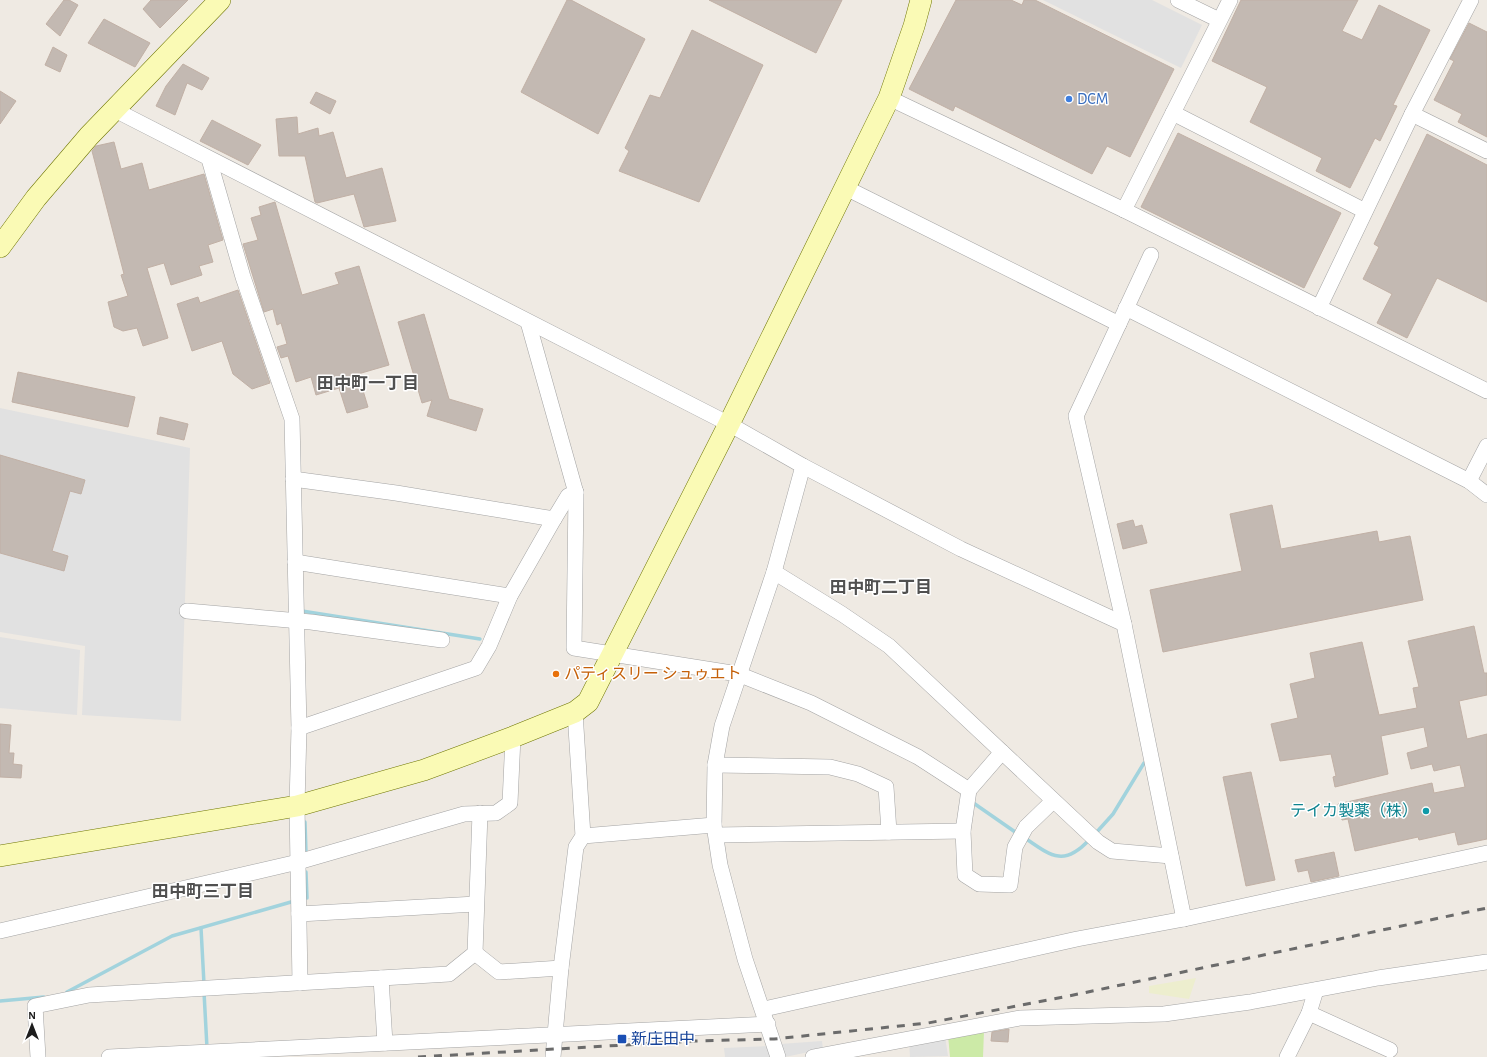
<svg xmlns="http://www.w3.org/2000/svg" width="1487" height="1057" font-family="'Alegreya Sans','Noto Sans JP',sans-serif">
	<style>
		.farmland { fill: #edeece }
		.grass { fill: #cceaa7 }
		.parking { fill: #e1e1e1 }
		.lines { fill: none; stroke-linecap: round; stroke-linejoin: round }
		.stream { stroke: #a2d3dd; stroke-width: 3.5 }
		.building { fill: #c3b9b2; stroke: #c1b0a5 }
		.street-casing { stroke: #a4a4a4; stroke-width: 16 }
		.secondary-casing { stroke: #6f7603; stroke-width: 22 }
		.street { stroke: #fff; stroke-width: 15 }
		.secondary { stroke: #fafab5; stroke-width: 21 }
		.rail { stroke: #6b6b6b; stroke-width: 3; stroke-dasharray: 8 8; stroke-linecap: butt }
		.shop-dot { fill: #3f7fe0; stroke: #fff; stroke-width: 1.5 }
		.food-dot { fill: #e8710a; stroke: #fff; stroke-width: 1.5 }
		.culture-dot { fill: #0f9aa8; stroke: #fff; stroke-width: 1.5 }
		.transit-dot { fill: #1a4fb4; stroke: #fff; stroke-width: 1.5 }
		.labels { text-anchor: middle; dominant-baseline: central; stroke-width: 3; stroke-linejoin: round; paint-order: stroke }
		.shop-label { font-size: 16px; fill: #366cbe; stroke: #fff; text-anchor: start }
		.food-label { font-size: 16px; fill: #c56008; stroke: #fff; text-anchor: start }
		.culture-label { font-size: 16px; fill: #0d838f; stroke: #fff; text-anchor: end }
		.transit-label { font-size: 16px; fill: #164399; stroke: #fff; text-anchor: start }
		.neighbourhood-label { font-size: 17px; font-weight: bold; fill: #505050; stroke: #fff }
	</style>
	<rect width="100%" height="100%" fill="#efeae3"/>
	<path class="farmland" d="M 1196,978 L 1189,999 L 1149,993 L 1149,986 Z"/>
	<path class="grass" d="M 984,1031 L 983,1057 L 950,1057 L 948,1035 Z"/>
	<g class="parking">
		<path d="M 1043,0 L 1152,0 L 1202,25 L 1181,68 Z"/>
		<path d="M 0,408 L 190,448 L 181,721 L 82,715 L 85,646 L 0,632 Z"/>
		<path d="M 0,637 L 80,650 L 77,715 L 0,708 Z"/>
		<path d="M 945,1036 L 948,1056 L 910,1057 L 909,1041 Z"/>
		<path d="M 822,1041 L 823,1049 L 785,1057 L 784,1057 L 780,1044 Z"/>
		<path d="M 769,1046 L 772,1057 L 725,1057 L 724,1048 Z"/>
	</g>
	<g class="lines">
		<g class="stream">
			<path d="M 302,613 L 302,611 L 480,639"/>
			<path d="M 972,802 L 1018,834"/>
			<path d="M 305,822 L 306,853"/>
			<path d="M 1095,834 L 1113,814 L 1144,763"/>
			<path d="M 1025,838 C 1051,856 1064,867 1089,840"/>
			<path d="M 306,872 L 307,898"/>
			<path d="M 201,928 L 204,984"/>
			<path d="M 67,992 L 172,936 L 291,902"/>
			<path d="M 204,992 L 207,1048"/>
			<path d="M 0,1001 L 44,997"/>
		</g>
	</g>
	<g class="building">
		<path d="M 64,0 L 69,0 L 78,5 L 60,36 L 46,24 Z"/>
		<path d="M 151,0 L 188,0 L 160,28 L 143,9 Z"/>
		<path d="M 567,0 L 571,0 L 645,39 L 598,134 L 521,92 Z"/>
		<path d="M 709,0 L 842,0 L 816,53 Z"/>
		<path d="M 956,0 L 1011,0 L 1022,5 L 1024,0 L 1035,0 L 1174,69 L 1130,157 L 1107,146 L 1092,174 L 955,106 L 953,111 L 909,89 Z"/>
		<path d="M 1241,0 L 1358,0 L 1342,31 L 1362,40 L 1379,5 L 1430,30 L 1393,105 L 1397,106 L 1380,141 L 1375,138 L 1350,188 L 1316,171 L 1322,158 L 1250,122 L 1267,87 L 1212,61 Z"/>
		<path d="M 104,19 L 150,43 L 135,67 L 88,43 Z"/>
		<path d="M 1469,23 L 1487,32 L 1487,137 L 1458,122 L 1462,114 L 1434,100 L 1454,61 L 1450,59 Z"/>
		<path d="M 692,30 L 763,65 L 699,202 L 619,171 L 629,151 L 625,148 L 650,95 L 660,98 Z"/>
		<path d="M 53,47 L 67,55 L 60,72 L 45,65 Z"/>
		<path d="M 183,64 L 209,78 L 202,90 L 187,83 L 175,115 L 156,106 L 166,86 Z"/>
		<path d="M 0,91 L 16,101 L 0,124 Z"/>
		<path d="M 316,92 L 336,101 L 330,114 L 310,103 Z"/>
		<path d="M 297,117 L 298,134 L 318,128 L 319,136 L 333,132 L 346,178 L 382,168 L 396,221 L 364,227 L 354,194 L 317,203 L 315,202 L 305,156 L 279,156 L 276,119 Z"/>
		<path d="M 212,120 L 261,145 L 248,165 L 200,141 Z"/>
		<path d="M 1178,133 L 1341,213 L 1304,288 L 1141,207 Z"/>
		<path d="M 1427,134 L 1487,165 L 1487,302 L 1437,278 L 1407,338 L 1377,323 L 1392,294 L 1363,279 L 1379,247 L 1374,244 Z"/>
		<path d="M 114,142 L 121,169 L 142,163 L 149,190 L 204,174 L 223,240 L 208,245 L 213,262 L 199,266 L 202,275 L 171,285 L 164,263 L 147,268 L 168,338 L 143,346 L 137,328 L 123,331 L 114,327 L 108,302 L 128,296 L 121,275 L 124,274 L 92,151 L 96,146 Z"/>
		<path d="M 275,202 L 302,295 L 339,284 L 335,273 L 359,266 L 389,365 L 358,374 L 368,407 L 347,413 L 339,388 L 316,395 L 311,377 L 296,382 L 288,356 L 281,358 L 277,347 L 287,344 L 281,323 L 277,325 L 273,309 L 264,312 L 243,244 L 258,240 L 251,218 L 261,215 L 259,207 Z"/>
		<path d="M 238,290 L 270,383 L 252,389 L 233,374 L 222,341 L 192,351 L 177,304 L 198,297 L 200,303 Z"/>
		<path d="M 424,314 L 449,399 L 483,409 L 476,431 L 427,416 L 432,400 L 422,403 L 398,322 Z"/>
		<path d="M 18,372 L 135,397 L 128,427 L 12,402 Z"/>
		<path d="M 160,417 L 188,424 L 184,440 L 157,434 Z"/>
		<path d="M 0,455 L 85,480 L 81,494 L 70,491 L 52,551 L 68,556 L 64,571 L 0,553 Z"/>
		<path d="M 1272,505 L 1281,549 L 1377,531 L 1379,542 L 1410,536 L 1423,600 L 1163,652 L 1150,590 L 1242,571 L 1230,514 Z"/>
		<path d="M 1133,520 L 1135,527 L 1142,525 L 1147,543 L 1123,549 L 1117,524 Z"/>
		<path d="M 1474,626 L 1484,673 L 1487,673 L 1487,695 L 1459,701 L 1467,739 L 1487,734 L 1487,839 L 1458,845 L 1455,832 L 1419,840 L 1418,837 L 1355,851 L 1348,819 L 1342,820 L 1338,804 L 1432,783 L 1434,793 L 1465,787 L 1460,765 L 1434,771 L 1432,764 L 1411,769 L 1407,753 L 1428,747 L 1424,727 L 1381,736 L 1388,774 L 1335,787 L 1333,777 L 1336,776 L 1331,754 L 1280,761 L 1271,724 L 1298,718 L 1290,684 L 1315,678 L 1310,653 L 1362,642 L 1379,715 L 1417,708 L 1413,688 L 1419,687 L 1408,641 Z"/>
		<path d="M 0,724 L 11,725 L 9,753 L 14,753 L 13,764 L 22,765 L 21,778 L 0,777 Z"/>
		<path d="M 1251,772 L 1275,880 L 1246,886 L 1223,777 Z"/>
		<path d="M 1334,852 L 1339,876 L 1311,882 L 1308,870 L 1298,872 L 1295,860 Z"/>
		<path d="M 1009,1029 L 1008,1042 L 991,1041 L 992,1032 Z"/>
	</g>
	<g class="lines">
		<defs>
			<g id="street">
				<path d="M 1178,0 L 1219,20"/>
				<path d="M 889,98 L 1124,210 L 1487,391"/>
				<path d="M 115,110 L 729,424 L 803,466 L 961,549 L 1124,624 L 1184,919"/>
				<path d="M 1173,113 L 1365,211"/>
				<path d="M 1412,114 L 1487,151"/>
				<path d="M 209,159 L 243,277 L 292,419 L 299,728 L 297,806 L 300,983"/>
				<path d="M 846,188 L 1119,324"/>
				<path d="M 1124,210 L 1230,0"/>
				<path d="M 1126,308 L 1469,481 L 1487,495"/>
				<path d="M 1319,308 L 1412,114 L 1471,0"/>
				<path d="M 528,322 L 576,493 L 574,648 L 738,674 L 811,703 L 918,757 L 969,790"/>
				<path d="M 293,479 L 396,493 L 554,519 L 510,596 L 489,646 L 476,668 L 299,728"/>
				<path d="M 1469,481 L 1487,446"/>
				<path d="M 554,519 L 568,496 L 576,492"/>
				<path d="M 295,562 L 510,596"/>
				<path d="M 774,572 L 842,614 L 889,646 L 1098,842 L 1112,851 L 1171,856"/>
				<path d="M 187,611 L 311,622 L 442,640"/>
				<path d="M 1124,624 L 1076,416 L 1151,255"/>
				<path d="M 1002,752 L 969,790 L 963,831 L 965,875 L 979,884 L 1010,885 L 1015,847 L 1026,827 L 1053,801"/>
				<path d="M 715,765 L 830,767 L 858,774 L 886,787 L 889,832"/>
				<path d="M 716,835 L 963,831"/>
				<path d="M 583,836 L 714,825"/>
				<path d="M 299,914 L 476,904"/>
				<path d="M 0,931 L 298,862 L 464,814 L 496,813 L 510,803 L 513,737"/>
				<path d="M 475,953 L 499,972 L 561,968"/>
				<path d="M 381,978 L 385,1043"/>
				<path d="M 764,1009 L 1077,939 L 1184,919 L 1487,853"/>
				<path d="M 1309,1013 L 1390,1050"/>
				<path d="M 38,1057 L 35,1006 L 89,995 L 449,974 L 475,953 L 480,813"/>
				<path d="M 109,1057 L 768,1024"/>
				<path d="M 553,1057 L 561,968 L 576,847 L 583,836 L 575,712"/>
				<path d="M 778,1057 L 745,959 L 720,865 L 714,825 L 715,765 L 722,726 L 774,572 L 803,466"/>
				<path d="M 813,1057 L 1020,1018 L 1164,1014 L 1250,1002 L 1378,978 L 1487,962"/>
				<path d="M 1287,1057 L 1309,1013 L 1316,990"/>
			</g>
			<g id="secondary">
				<path d="M 0,247 L 36,198 L 89,136 L 220,0"/>
				<path d="M 0,856 L 297,806 L 424,770 L 513,737 L 575,712 L 588,702 L 729,424 L 889,98 L 914,26 L 921,0"/>
			</g>
		</defs>
		<use href="#street" class="street-casing"/>
		<use href="#secondary" class="secondary-casing"/>
		<use href="#street" class="street"/>
		<use href="#secondary" class="secondary"/>
		<path class="rail" d="M 418,1057 L 693,1041 L 774,1039 L 928,1023 L 1064,997 L 1487,908"/>
	</g>
	<circle class="shop-dot" cx="1069" cy="99" r="4"/>
	<circle class="food-dot" cx="556" cy="674" r="4"/>
	<circle class="culture-dot" cx="1426" cy="811" r="4"/>
	<rect class="transit-dot" x="617" y="1034" width="10" height="10" rx="2"/>
	<g class="labels">
		<g class="shop-label">
			<text x="1077" y="99">DCM</text>
		</g>
		<g class="food-label">
			<text x="564" y="674">パティスリー シュゥエト</text>
		</g>
		<g class="culture-label">
			<text x="1418" y="811">テイカ製薬（株）</text>
		</g>
		<g class="transit-label">
			<text x="631" y="1039">新庄田中</text>
		</g>
		<g class="neighbourhood-label">
			<text x="368" y="383">田中町一丁目</text>
			<text x="881" y="587">田中町二丁目</text>
			<text x="203" y="891">田中町三丁目</text>
		</g>
	</g>
	<g transform="translate(32 1025)" stroke="#ffffff" stroke-width="3" paint-order="stroke">
	<path d="M0-3L7 15L0 10L-7 15Z" fill="#1d1d1d"/>
	<text y="-6" font-size="11" font-weight="bold" text-anchor="middle" fill="#1d1d1d">N</text>
	</g>
</svg>
